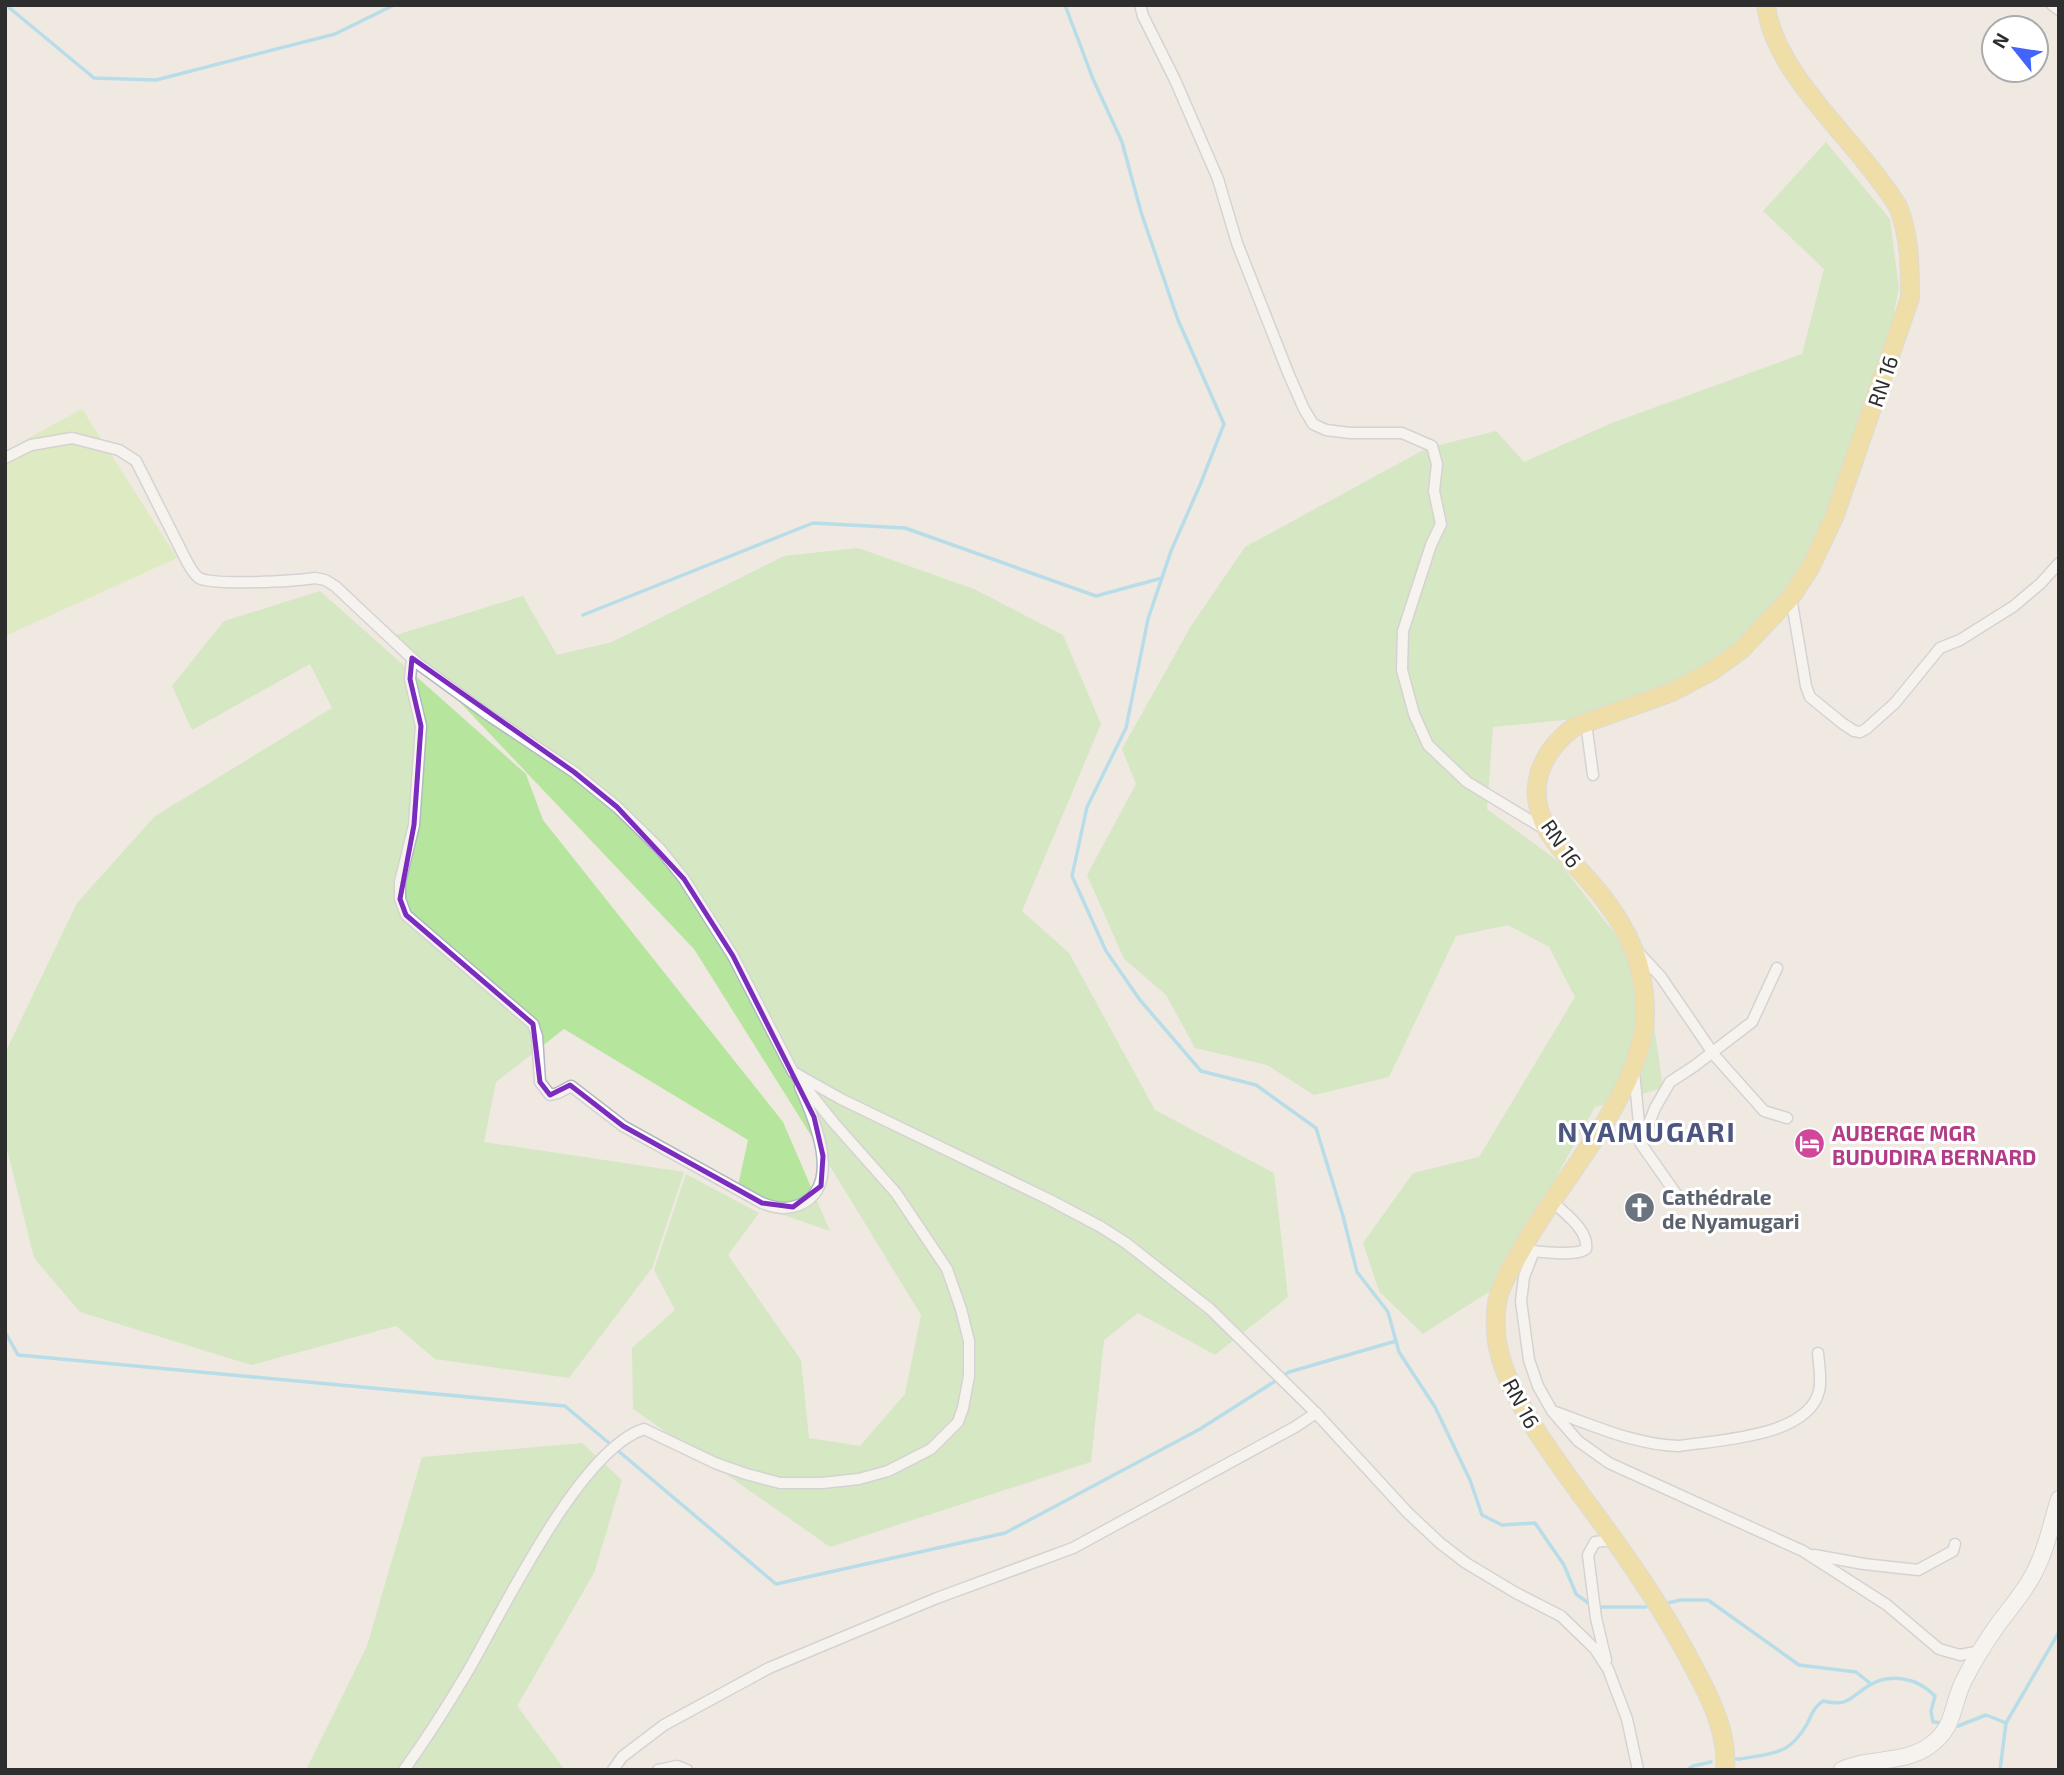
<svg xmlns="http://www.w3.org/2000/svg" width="2064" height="1775" font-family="'Exo 2',sans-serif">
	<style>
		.green { fill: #b6e59e }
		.pitch { fill: #c9ec9a }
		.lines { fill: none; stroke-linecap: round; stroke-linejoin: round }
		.stream { stroke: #75cff0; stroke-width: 3.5 }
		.street-casing { stroke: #b4b7c1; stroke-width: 13 }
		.secondary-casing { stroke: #b4b7c1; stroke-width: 18 }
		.primary-casing { stroke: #c9c9c9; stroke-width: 20 }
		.street { stroke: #fff; stroke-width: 10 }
		.secondary { stroke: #fff; stroke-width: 16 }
		.primary { stroke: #f2d163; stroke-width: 18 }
		.marked { fill: none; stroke: #7b2cbf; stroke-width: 5; stroke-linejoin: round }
		.labels { text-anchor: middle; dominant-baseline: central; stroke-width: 6; stroke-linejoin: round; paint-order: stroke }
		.street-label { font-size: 21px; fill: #2e2e2e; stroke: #fff }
		.hotel-label { font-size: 21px; font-weight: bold; fill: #b23c85; stroke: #fff; text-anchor: start }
		.worship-label { font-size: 21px; font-weight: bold; fill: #5b616d; stroke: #fff; text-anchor: start }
		.district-label { font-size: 28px; font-weight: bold; letter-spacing: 2px; fill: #4d5680; stroke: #fff }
	</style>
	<rect width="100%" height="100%" fill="#efe9e1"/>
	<g class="green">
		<path d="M 1826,142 L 1890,219 L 1899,288 L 1871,426 L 1809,577 L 1728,670 L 1634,713 L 1493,727 L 1487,809 L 1558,861 L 1647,975 L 1663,1088 L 1595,1107 L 1495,1288 L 1423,1334 L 1379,1291 L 1363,1243 L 1413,1173 L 1479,1157 L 1575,997 L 1549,947 L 1508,925 L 1456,936 L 1389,1077 L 1314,1095 L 1267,1065 L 1195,1048 L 1166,995 L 1124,959 L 1087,875 L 1136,784 L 1122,749 L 1191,626 L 1245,547 L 1427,448 L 1496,431 L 1524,462 L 1612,423 L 1802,354 L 1824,269 L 1763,211 Z"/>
		<path d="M 858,548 L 974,589 L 1063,635 L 1101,724 L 1022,911 L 1069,953 L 1155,1110 L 1274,1173 L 1288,1297 L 1215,1355 L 1138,1313 L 1104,1340 L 1091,1462 L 830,1547 L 633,1409 L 632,1348 L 675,1310 L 654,1270 L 686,1174 L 759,1213 L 728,1255 L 801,1360 L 809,1438 L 860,1446 L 905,1394 L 921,1315 L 817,1145 L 694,949 L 396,635 L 523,596 L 557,655 L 612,642 L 784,556 Z"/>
		<path d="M 320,591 L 526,774 L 543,820 L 783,1122 L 830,1231 L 760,1207 L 736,1195 L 748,1140 L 564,1029 L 496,1082 L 484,1142 L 684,1172 L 652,1268 L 569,1378 L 435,1359 L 396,1326 L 251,1365 L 80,1312 L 34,1258 L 5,1141 L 7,1049 L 77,903 L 155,816 L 332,708 L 310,664 L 192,730 L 172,686 L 224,621 Z"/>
		<path d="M 582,1443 L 622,1480 L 594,1573 L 517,1706 L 565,1770 L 306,1770 L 367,1646 L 422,1457 Z"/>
	</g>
	<path class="pitch" d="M 82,409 L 177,558 L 5,636 L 5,451 Z"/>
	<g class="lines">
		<g class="stream">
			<path d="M 6,5 L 94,78 L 156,80 L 335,34 L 394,5"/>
			<path d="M 1065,5 L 1093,79 L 1122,142 L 1141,212 L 1178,320 L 1224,424 L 1200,485 L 1171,551 L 1148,619 L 1126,728 L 1087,807 L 1072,876 L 1106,951 L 1140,1000 L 1201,1071 L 1256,1085 L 1316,1128 L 1343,1216 L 1357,1272 L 1388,1312 L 1399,1352 L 1435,1407 L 1470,1480 L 1482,1515 L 1502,1525 L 1535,1523 L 1564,1565 L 1576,1594 L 1594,1607 L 1646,1607"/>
			<path d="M 583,615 L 813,523 L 905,528 L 1096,596 L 1162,578"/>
			<path d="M 5,1332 L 18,1355 L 565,1406 L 776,1584 L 1005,1533 L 1200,1429 L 1277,1380"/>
			<path d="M 1283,1376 L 1289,1372 L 1396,1341"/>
			<path d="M 1664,1604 L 1680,1600 L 1708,1600 L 1799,1665 L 1856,1672 L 1871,1684"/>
			<path d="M 2006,1723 L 2059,1632"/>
			<path d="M 1958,1726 L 1986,1715 L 2006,1723 L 2000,1770"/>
			<path d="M 1732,1759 L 1740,1759 C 1772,1753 1789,1756 1807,1724 C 1812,1714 1814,1707 1823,1701 C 1848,1707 1850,1698 1868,1686 C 1890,1672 1918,1678 1935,1696 L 1931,1711 L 1933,1722 L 1943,1723"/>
			<path d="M 1687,1770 L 1693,1766 L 1711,1762"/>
		</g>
		<defs>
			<g id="street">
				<path d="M 1140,5 L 1143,16 L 1175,80 L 1218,179 L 1237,243 L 1289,375 L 1304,409 L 1313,424 L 1326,430 L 1350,433 L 1402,433 L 1432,446 L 1437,464 L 1434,491 L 1441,524 L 1431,545 L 1403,631 L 1402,670 L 1414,714 L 1428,745 L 1467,782 L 1546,830"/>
				<path d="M 2052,5 L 2059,10"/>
				<path d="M 5,458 L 31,445 L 72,438 L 119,450 L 136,461 L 186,560 C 190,567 193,574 199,578 C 215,586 295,581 315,578 L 325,580 L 335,586 L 417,663 L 487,714 L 574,772 L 617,807 L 660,849 L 684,879 L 733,956 L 793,1072 L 841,1099 L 1050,1200 L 1101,1227 L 1126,1243 L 1210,1309 L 1316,1413 L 1408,1513 L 1440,1543 L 1466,1563 L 1516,1593 L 1561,1616 L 1595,1649 L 1608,1669 L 1627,1719 L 1638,1770"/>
				<path d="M 1791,597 L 1806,686 L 1810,697 L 1842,723 L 1854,731 L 1860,732 L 1866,729 L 1895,703 L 1940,648 L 1960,640 L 2014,606 L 2041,583 L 2059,563"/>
				<path d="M 412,658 L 410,679 L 421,726 L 414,825 L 400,882 L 400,899 L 406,915 L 533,1024 L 537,1036 L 540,1082 L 550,1095 L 558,1093 L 571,1086 L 623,1126 L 762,1203 C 775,1208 786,1210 799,1205 C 844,1187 814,1118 800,1087"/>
				<path d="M 1586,723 L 1593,775"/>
				<path d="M 1637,951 L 1661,977 L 1715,1056 L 1764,1111 L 1787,1118"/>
				<path d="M 1634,1072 L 1641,1144 L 1679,1198"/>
				<path d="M 1641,1144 L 1655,1108 L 1670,1082 L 1693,1067 L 1752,1022 L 1777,968"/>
				<path d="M 1528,1251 C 1542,1251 1575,1257 1586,1249 C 1589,1230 1564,1213 1552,1201"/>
				<path d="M 1534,1251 L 1524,1277 L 1521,1301 L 1529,1360 L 1538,1386 L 1552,1411 L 1578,1441 L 1609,1463 L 1803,1551 L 1887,1605 L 1939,1649 L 1960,1655 L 1981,1651"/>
				<path d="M 1555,1412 C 1595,1426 1636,1445 1679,1446 C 1718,1440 1808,1437 1819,1391 C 1822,1380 1819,1366 1818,1353"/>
				<path d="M 1814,1555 L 1864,1564 L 1918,1570 L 1953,1551 L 1955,1544"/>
				<path d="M 1606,1660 L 1596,1618 L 1588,1555 L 1595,1542 L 1614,1540"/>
				<path d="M 404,1770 C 427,1738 448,1705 468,1671 C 503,1611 579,1450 644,1429 L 715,1463 L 746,1474 L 780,1483 L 822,1483 L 859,1479 L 888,1471 L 931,1449 L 958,1422 L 963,1408 L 969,1376 L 969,1341 L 961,1309 L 947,1269 L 896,1193 L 834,1123 L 797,1077"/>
				<path d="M 613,1770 L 622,1757 L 664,1725 L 769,1668 L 937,1598 L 1073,1548 L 1295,1427 L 1316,1413"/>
				<path d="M 658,1770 L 677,1766 L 687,1770"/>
			</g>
			<path id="secondary" d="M 1842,1770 C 1869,1757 1904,1764 1929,1746 C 1955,1728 1951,1708 1963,1682 C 1973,1662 1986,1641 1999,1623 C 2011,1607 2024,1592 2033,1575 C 2046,1551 2051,1525 2059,1499"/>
			<path id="primary" d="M 1725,1770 C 1728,1738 1714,1706 1700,1679 C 1682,1644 1661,1608 1639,1576 C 1605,1524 1565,1477 1532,1424 C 1517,1398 1502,1372 1497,1342 C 1491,1294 1504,1281 1526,1242 C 1562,1179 1621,1116 1640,1046 C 1647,1023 1646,998 1641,975 C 1635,945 1620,919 1601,895 C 1586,876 1560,851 1548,831 C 1525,790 1539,754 1574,727 L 1672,692 L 1712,671 L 1741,650 L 1791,597 L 1810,568 L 1835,515 L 1910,298 C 1910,268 1910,238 1899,209 C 1894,198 1885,188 1878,178 C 1842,128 1773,68 1766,5"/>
		</defs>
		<use href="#street" class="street-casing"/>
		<use href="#secondary" class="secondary-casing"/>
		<use href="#primary" class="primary-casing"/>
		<use href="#street" class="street"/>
		<use href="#secondary" class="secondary"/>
		<use href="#primary" class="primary"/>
	</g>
	<path d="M0 0H2064V1775H0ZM 412,658 L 574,772 L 617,807 L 684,879 L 733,956 L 814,1117 L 823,1156 L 821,1186 L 793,1207 L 762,1203 L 623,1126 L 570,1085 L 550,1095 L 540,1082 L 533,1024 L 406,915 L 400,899 L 414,825 L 421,726 L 410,679 Z" fill="#efe9e1" fill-opacity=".55" fill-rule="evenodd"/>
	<path class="marked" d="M 412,658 L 574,772 L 617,807 L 684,879 L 733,956 L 814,1117 L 823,1156 L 821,1186 L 793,1207 L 762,1203 L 623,1126 L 570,1085 L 550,1095 L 540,1082 L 533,1024 L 406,915 L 400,899 L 414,825 L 421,726 L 410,679 Z"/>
	<defs>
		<symbol id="hotel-disc" viewBox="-11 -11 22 22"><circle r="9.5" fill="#d1479c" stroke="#fff"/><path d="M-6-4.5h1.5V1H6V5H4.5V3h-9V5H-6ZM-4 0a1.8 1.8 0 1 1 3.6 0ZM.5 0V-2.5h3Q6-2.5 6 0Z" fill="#fff"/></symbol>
		<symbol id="church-disc" viewBox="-11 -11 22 22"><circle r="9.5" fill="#6b7280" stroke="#fff"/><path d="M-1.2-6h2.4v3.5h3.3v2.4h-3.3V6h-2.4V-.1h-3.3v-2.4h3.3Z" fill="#fff"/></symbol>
	</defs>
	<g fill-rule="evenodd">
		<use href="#hotel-disc" x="1792" y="1126" width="35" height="35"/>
		<use href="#church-disc" x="1622" y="1190" width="35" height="35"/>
	</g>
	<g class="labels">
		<g class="street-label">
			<text transform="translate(1882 381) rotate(-71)">RN 16</text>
			<text transform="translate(1562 843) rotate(55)">RN 16</text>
			<text transform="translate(1522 1403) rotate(62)">RN 16</text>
		</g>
		<g class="hotel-label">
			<text x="1832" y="1132">AUBERGE MGR<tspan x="1832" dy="24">BUDUDIRA BERNARD</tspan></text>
		</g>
		<g class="worship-label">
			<text x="1662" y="1196">Cathédrale<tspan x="1662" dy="24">de Nyamugari</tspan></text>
		</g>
		<g class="district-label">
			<text x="1647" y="1131">NYAMUGARI</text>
		</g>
	</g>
	<rect width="2064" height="1775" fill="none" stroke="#2e2e2e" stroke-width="14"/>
	<g transform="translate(2015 49) rotate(300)"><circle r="33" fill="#ffffff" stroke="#ababab" stroke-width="2"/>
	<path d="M0-5L12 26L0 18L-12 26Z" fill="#4264fb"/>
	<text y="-10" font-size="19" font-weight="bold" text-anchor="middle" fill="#2e2e2e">N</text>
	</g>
</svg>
